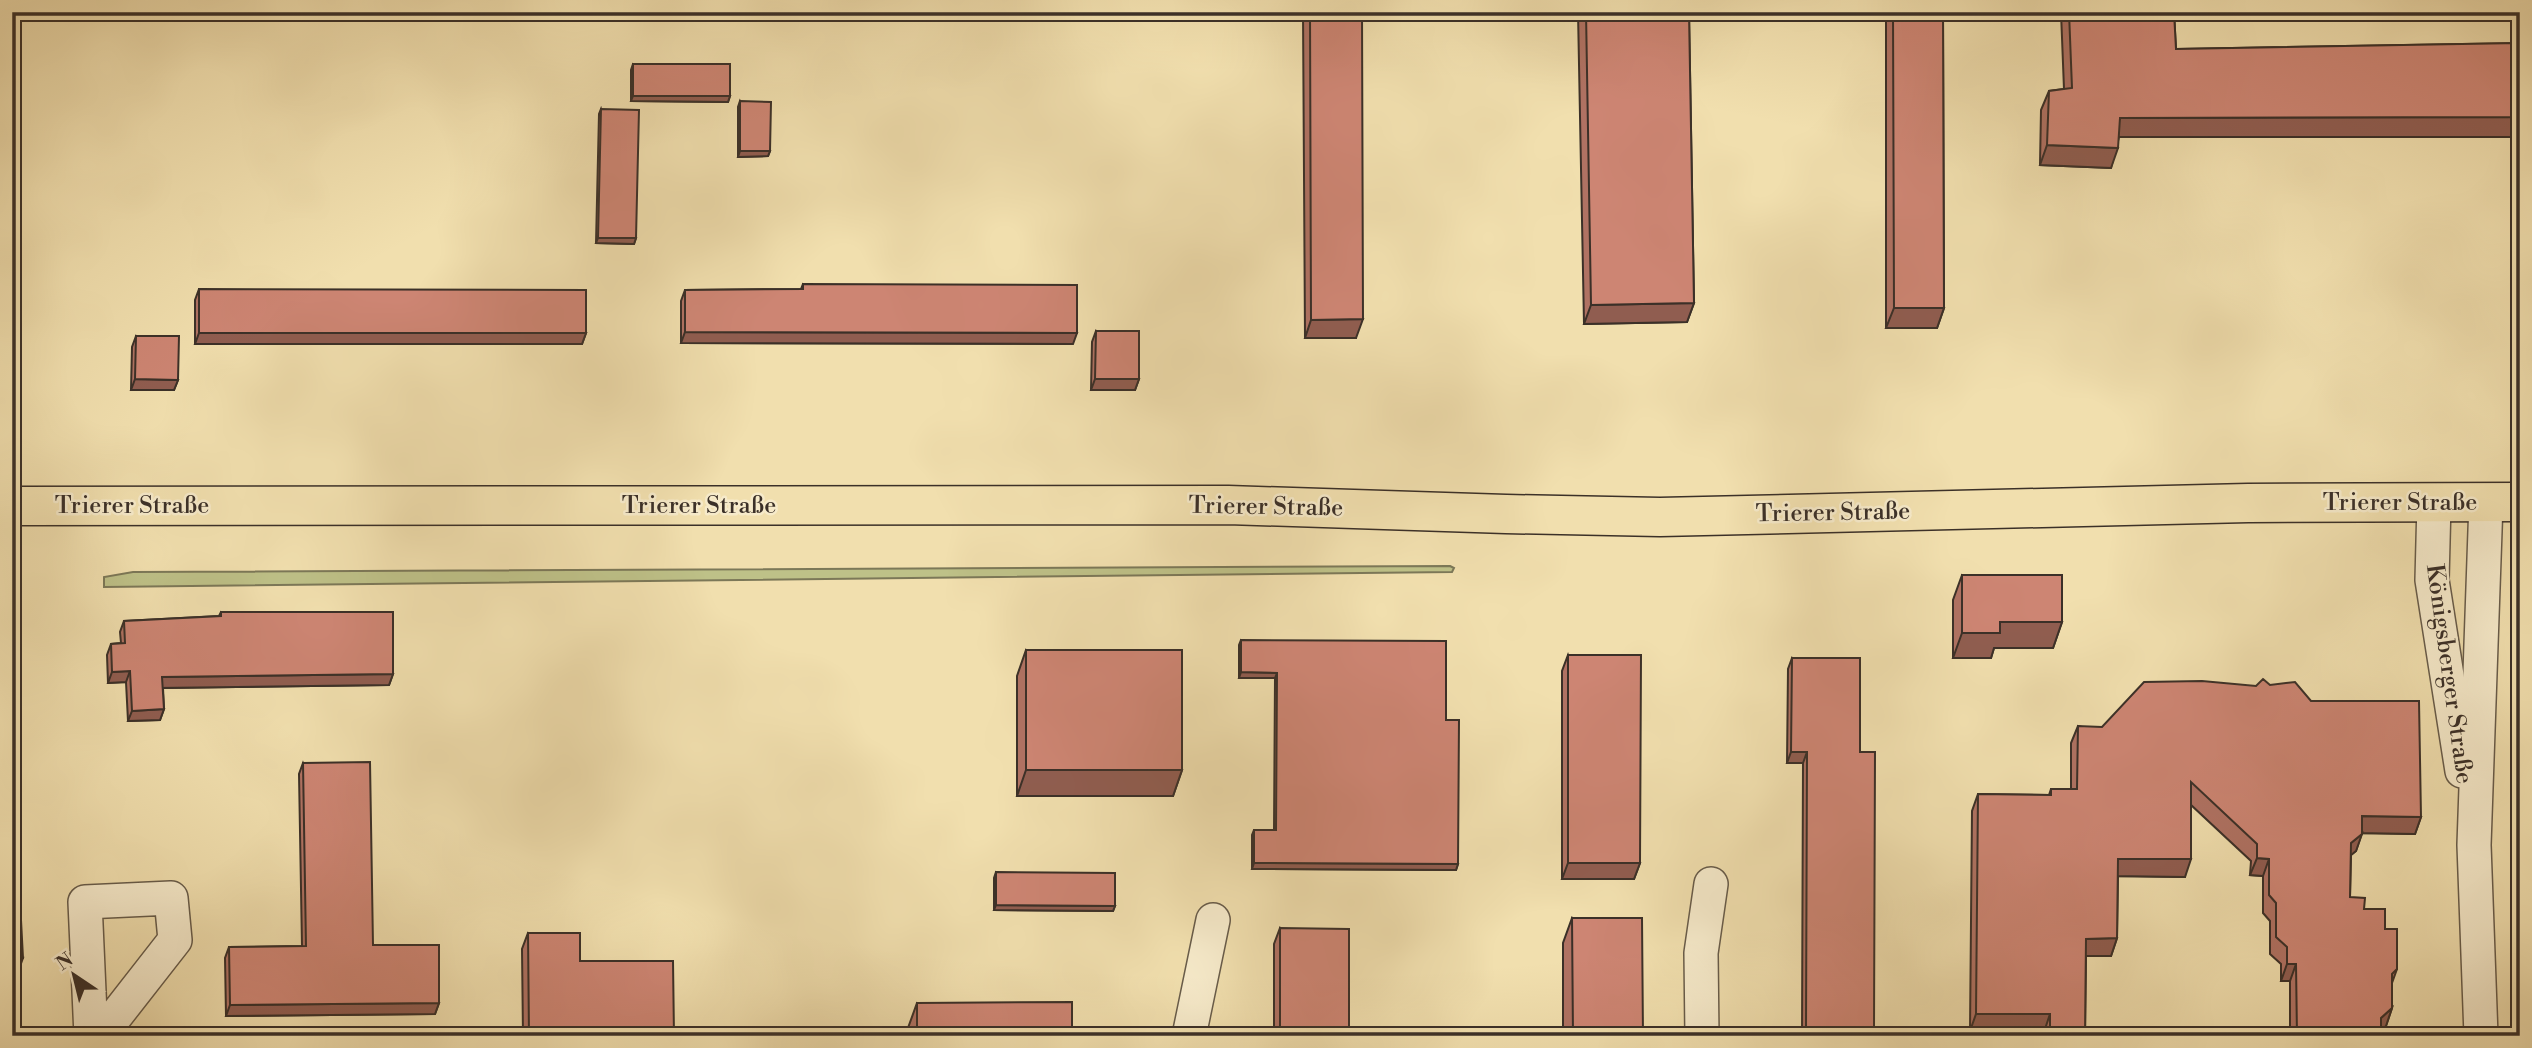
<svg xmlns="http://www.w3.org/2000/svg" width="2532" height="1048" font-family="'Libre Bodoni',serif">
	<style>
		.green { fill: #bec188; stroke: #7c7858; stroke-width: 2 }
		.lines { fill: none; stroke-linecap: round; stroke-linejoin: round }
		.street-casing { stroke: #685c4a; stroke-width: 36 }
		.primary-casing { stroke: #3b3028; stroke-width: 41 }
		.street { stroke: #f6eaca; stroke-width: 33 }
		.primary { stroke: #f1dfae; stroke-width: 38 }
		.wall { fill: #b07263; stroke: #3b3028; stroke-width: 2 }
		.shaded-wall { fill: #905d50; stroke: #3b3028; stroke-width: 2 }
		.building { fill: #cd8573; stroke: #3b3028; stroke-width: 2 }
		.labels { text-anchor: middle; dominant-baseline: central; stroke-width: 5; stroke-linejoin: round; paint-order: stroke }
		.street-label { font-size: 24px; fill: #3b3028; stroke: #f6eaca }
	</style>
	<rect width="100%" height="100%" fill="#f1dfae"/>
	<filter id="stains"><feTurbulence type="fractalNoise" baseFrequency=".00286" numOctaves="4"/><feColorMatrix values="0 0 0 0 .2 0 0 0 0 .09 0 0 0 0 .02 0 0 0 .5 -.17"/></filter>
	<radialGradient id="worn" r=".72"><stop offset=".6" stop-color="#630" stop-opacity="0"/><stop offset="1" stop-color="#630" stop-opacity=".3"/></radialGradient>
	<path class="green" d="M 1450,566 L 1454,568 L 1452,572 L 104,587 L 104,577 L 133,572 Z"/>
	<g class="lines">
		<defs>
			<g id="street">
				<path d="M 2434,503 L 2432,580 L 2462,771"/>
				<path d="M 91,1036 L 85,902 L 171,898 L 175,940 L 100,1036"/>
				<path d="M 1189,1036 L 1213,920"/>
				<path d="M 1702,1036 L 1701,953 L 1711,884"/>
				<path d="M 2481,1036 L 2474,845 L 2486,502"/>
			</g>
			<path id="primary" d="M 12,506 L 1228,505 L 1506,514 L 1660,517 L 2248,503 L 2520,502"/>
		</defs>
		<use href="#street" class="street-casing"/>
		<use href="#primary" class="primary-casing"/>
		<use href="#street" class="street"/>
		<use href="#primary" class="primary"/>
	</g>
	<g class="wall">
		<path d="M 1303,12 L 1362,12 L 1356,338 L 1305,338 Z"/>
		<path d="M 1578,12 L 1689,12 L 1694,303 L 1687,322 L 1584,324 Z"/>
		<path d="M 1886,12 L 1943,12 L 1944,308 L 1937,328 L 1886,328 Z"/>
		<path d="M 2061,12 L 2174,12 L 2176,49 L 2520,43 L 2520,137 L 2119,137 L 2111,168 L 2040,165 L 2041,110 L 2049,91 L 2064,89 Z"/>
		<path d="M 633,64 L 730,96 L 728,102 L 631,101 L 631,70 Z"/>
		<path d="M 740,101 L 770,151 L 768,156 L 738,157 L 738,107 Z"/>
		<path d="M 601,109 L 636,238 L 634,244 L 596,243 L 599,114 Z"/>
		<path d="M 803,284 L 1073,344 L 681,343 L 681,301 L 685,290 L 801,289 Z"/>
		<path d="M 199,289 L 586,333 L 582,344 L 195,344 L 195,300 Z"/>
		<path d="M 1096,331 L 1139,379 L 1135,390 L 1091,390 L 1092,342 Z"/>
		<path d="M 136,336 L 178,380 L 174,390 L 131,390 L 132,347 Z"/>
		<path d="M 1962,575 L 2062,622 L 2053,648 L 1994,648 L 1991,658 L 1953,658 L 1953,600 Z"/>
		<path d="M 221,612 L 393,674 L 389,685 L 163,688 L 164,709 L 160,720 L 128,721 L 126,682 L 108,683 L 107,655 L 111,644 L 121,643 L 120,632 L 124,621 L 219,616 Z"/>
		<path d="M 1241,640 L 1446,720 L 1458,864 L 1456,870 L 1252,869 L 1252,835 L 1254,830 L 1274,830 L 1275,678 L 1239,678 L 1239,645 Z"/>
		<path d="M 1026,650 L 1182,770 L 1173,796 L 1017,796 L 1017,676 Z"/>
		<path d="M 1568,655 L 1640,863 L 1634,879 L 1562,879 L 1562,671 Z"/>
		<path d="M 1792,658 L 1860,752 L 1874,1030 L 1872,1036 L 1802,1036 L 1803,763 L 1787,763 L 1788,669 Z"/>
		<path d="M 2078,726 L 2421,817 L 2415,834 L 2362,833 L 2356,851 L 2351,855 L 2350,897 L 2364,909 L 2385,929 L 2397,969 L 2392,983 L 2392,1008 L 2386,1026 L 2381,1030 L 2379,1036 L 2290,1036 L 2290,981 L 2281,981 L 2281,964 L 2270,954 L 2270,921 L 2263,913 L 2263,876 L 2250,875 L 2251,861 L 2191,805 L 2185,877 L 2118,876 L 2117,938 L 2111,956 L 2086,956 L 2085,1036 L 2044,1036 L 2044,1032 L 1970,1031 L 1972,811 L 1978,794 L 2049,795 L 2051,789 L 2071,789 L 2071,743 Z"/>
		<path d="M 303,763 L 373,945 L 439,1003 L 435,1014 L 226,1016 L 225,958 L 229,947 L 302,946 L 299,774 Z"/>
		<path d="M 996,872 L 1115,906 L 1113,911 L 994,910 L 994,878 Z"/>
		<path d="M 1572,918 L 1643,1036 L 1563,1036 L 1563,943 Z"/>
		<path d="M 1280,928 L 1349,1036 L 1274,1036 L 1274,944 Z"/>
		<path d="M 528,933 L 580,961 L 674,1036 L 523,1036 L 522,949 Z"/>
		<path d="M 917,1003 L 1072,1036 L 908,1036 L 908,1028 Z"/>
	</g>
	<g class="shaded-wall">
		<path d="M 633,96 L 730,96 L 728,102 L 631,101 Z"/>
		<path d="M 2520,117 L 2520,137 L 2113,137 L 2120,118 Z"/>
		<path d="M 2047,145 L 2118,148 L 2111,168 L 2040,165 Z"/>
		<path d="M 740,151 L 770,151 L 768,156 L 738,157 Z"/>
		<path d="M 598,238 L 636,238 L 634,244 L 596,243 Z"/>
		<path d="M 1694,303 L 1687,322 L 1584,324 L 1591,305 Z"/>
		<path d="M 1894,308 L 1944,308 L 1937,328 L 1886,328 Z"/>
		<path d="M 1363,319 L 1356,338 L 1305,338 L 1311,320 Z"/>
		<path d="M 685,332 L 1077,333 L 1073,344 L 681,343 Z"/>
		<path d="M 199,333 L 586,333 L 582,344 L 195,344 Z"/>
		<path d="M 135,379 L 178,380 L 174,390 L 131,390 Z"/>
		<path d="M 1095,379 L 1139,379 L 1135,390 L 1091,390 Z"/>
		<path d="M 2000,622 L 2062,622 L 2053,648 L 1994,648 L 1991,658 L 1953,658 L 1962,633 Z"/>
		<path d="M 130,671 L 126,682 L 108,683 L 112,672 Z"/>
		<path d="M 1241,672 L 1277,673 L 1275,678 L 1239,678 Z"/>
		<path d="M 393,674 L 389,685 L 158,688 L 162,677 Z"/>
		<path d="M 164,709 L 160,720 L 128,721 L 132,711 Z"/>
		<path d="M 1791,752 L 1807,752 L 1803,763 L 1787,763 Z"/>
		<path d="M 1026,770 L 1182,770 L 1173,796 L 1017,796 Z"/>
		<path d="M 2362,816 L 2421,817 L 2415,834 L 2356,833 Z"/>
		<path d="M 2362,834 L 2356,851 L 2345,860 L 2351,843 Z"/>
		<path d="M 2257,858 L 2269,859 L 2263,876 L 2250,875 Z"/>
		<path d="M 2118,859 L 2191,859 L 2185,877 L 2112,876 Z"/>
		<path d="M 1254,863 L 1458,864 L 1456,870 L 1252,869 Z"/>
		<path d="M 1568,863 L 1640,863 L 1634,879 L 1562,879 Z"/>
		<path d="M 996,905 L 1115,906 L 1113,911 L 994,910 Z"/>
		<path d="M 2117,938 L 2111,956 L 2080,956 L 2086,939 Z"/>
		<path d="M 23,958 L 18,972 L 12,972 L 12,959 Z"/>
		<path d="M 2287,964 L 2296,964 L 2290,981 L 2281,981 Z"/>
		<path d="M 439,1003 L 435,1014 L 226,1016 L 230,1005 Z"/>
		<path d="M 2392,1008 L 2386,1026 L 2379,1031 L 2381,1031 L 2379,1036 L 2376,1036 L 2381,1018 Z"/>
		<path d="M 1976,1014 L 2050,1014 L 2044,1032 L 1970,1031 Z"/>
		<path d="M 1806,1030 L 1874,1030 L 1872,1036 L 1804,1036 Z"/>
	</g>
	<g class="building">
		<path d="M 1310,12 L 1362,12 L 1363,319 L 1311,320 Z"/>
		<path d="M 1586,12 L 1689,12 L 1694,303 L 1591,305 Z"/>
		<path d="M 1893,12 L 1943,12 L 1944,308 L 1894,308 Z"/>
		<path d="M 2069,12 L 2174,12 L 2176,49 L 2520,43 L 2520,117 L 2120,118 L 2118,148 L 2047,145 L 2049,91 L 2072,88 Z"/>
		<rect x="633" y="64" width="97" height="32"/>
		<path d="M 740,101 L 771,102 L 770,151 L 740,151 Z"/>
		<path d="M 601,109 L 639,110 L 636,238 L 598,238 Z"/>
		<path d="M 803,284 L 1077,285 L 1077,333 L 685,332 L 685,290 L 803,289 Z"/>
		<path d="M 199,289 L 586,290 L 586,333 L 199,333 Z"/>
		<path d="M 1096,331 L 1139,331 L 1139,379 L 1095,379 Z"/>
		<path d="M 136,336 L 179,336 L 178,380 L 135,379 Z"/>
		<path d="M 1962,575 L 2062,575 L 2062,622 L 2000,622 L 2000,633 L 1962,633 Z"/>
		<path d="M 221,612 L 393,612 L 393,674 L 162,677 L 164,709 L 132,711 L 130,671 L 112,672 L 111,644 L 125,643 L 124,621 L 221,616 Z"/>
		<path d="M 1241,640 L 1446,641 L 1446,720 L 1459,720 L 1458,864 L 1254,863 L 1254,830 L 1276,830 L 1277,673 L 1241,672 Z"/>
		<rect x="1026" y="650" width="156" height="120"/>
		<path d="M 1568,655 L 1641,655 L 1640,863 L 1568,863 Z"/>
		<path d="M 1792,658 L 1860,658 L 1860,752 L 1875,752 L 1874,1030 L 1806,1030 L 1807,752 L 1791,752 Z"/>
		<path d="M 2263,679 L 2270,685 L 2295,682 L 2311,701 L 2419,701 L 2421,817 L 2362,816 L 2362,834 L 2351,843 L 2350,897 L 2365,898 L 2364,909 L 2385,909 L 2385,929 L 2397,929 L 2397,969 L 2392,974 L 2392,1008 L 2381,1018 L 2381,1031 L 2377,1031 L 2377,1036 L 2297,1036 L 2296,964 L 2287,964 L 2287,947 L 2276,937 L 2276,903 L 2269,895 L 2269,859 L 2257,858 L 2257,844 L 2191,782 L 2191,859 L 2118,859 L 2117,938 L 2086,939 L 2085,1036 L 2050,1036 L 2050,1014 L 1976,1014 L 1978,794 L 2051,795 L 2051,789 L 2077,789 L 2078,726 L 2102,727 L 2144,682 L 2202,681 L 2256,686 Z"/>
		<path d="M 370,762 L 373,945 L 439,945 L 439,1003 L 230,1005 L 229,947 L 306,946 L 303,763 Z"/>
		<path d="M 996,872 L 1115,873 L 1115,906 L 996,905 Z"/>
		<path d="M 20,901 L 23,958 L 12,959 L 12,902 Z"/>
		<path d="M 1572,918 L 1642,918 L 1643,1036 L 1573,1036 Z"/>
		<path d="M 1280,928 L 1349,929 L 1349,1036 L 1280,1036 Z"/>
		<path d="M 528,933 L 580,933 L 580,961 L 673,961 L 674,1036 L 529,1036 Z"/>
		<path d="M 1072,1002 L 1072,1036 L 917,1036 L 917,1003 Z"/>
	</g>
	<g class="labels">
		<g class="street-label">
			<text x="2400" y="503">Trierer Straße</text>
			<text x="132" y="506">Trierer Straße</text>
			<text x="699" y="506">Trierer Straße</text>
			<text transform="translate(1266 507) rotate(1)">Trierer Straße</text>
			<text transform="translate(1833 513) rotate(-1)">Trierer Straße</text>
			<text transform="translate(2449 674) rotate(82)">Königsberger Straße</text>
		</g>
	</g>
	<rect width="2532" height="1048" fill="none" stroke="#f1dfae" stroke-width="42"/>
	<rect x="14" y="14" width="2504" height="1020" fill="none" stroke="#3b3028" stroke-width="3.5"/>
	<rect x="21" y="21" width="2490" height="1006" fill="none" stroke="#3b3028" stroke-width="2"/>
	<g transform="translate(74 975) rotate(325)" stroke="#f6eaca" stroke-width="5" paint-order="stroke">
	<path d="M0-5L12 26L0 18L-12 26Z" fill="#3b3028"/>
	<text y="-10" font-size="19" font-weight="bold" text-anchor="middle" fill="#3b3028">N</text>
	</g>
	<rect width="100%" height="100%" filter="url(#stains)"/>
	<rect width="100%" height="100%" fill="url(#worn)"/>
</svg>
